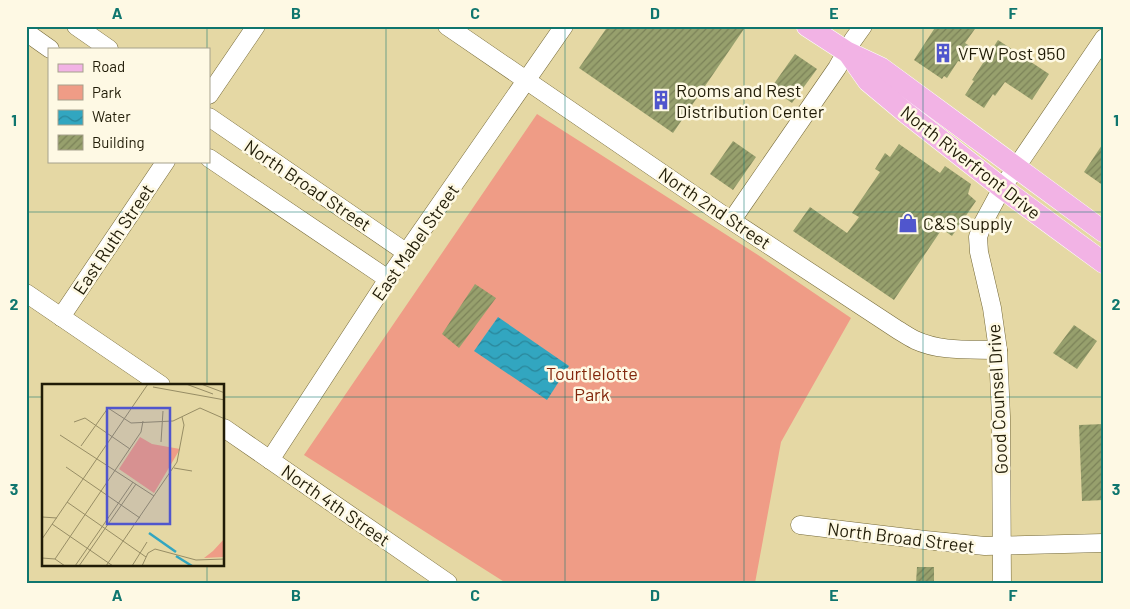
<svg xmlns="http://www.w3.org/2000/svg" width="1130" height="609" font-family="Barlow,sans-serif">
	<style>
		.park { fill: #ef9c86 }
		.water { fill: url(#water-waves) }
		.building { fill: url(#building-hatch) }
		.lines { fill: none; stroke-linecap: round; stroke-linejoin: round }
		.minor-casing { stroke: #756938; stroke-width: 19 }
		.major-casing { stroke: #fff; stroke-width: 22 }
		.minor { stroke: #fff; stroke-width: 18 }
		.major { stroke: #f2b3e5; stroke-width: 21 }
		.grid { fill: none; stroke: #0f766e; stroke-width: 1; stroke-opacity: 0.55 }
		.labels { text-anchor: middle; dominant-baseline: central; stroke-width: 5; stroke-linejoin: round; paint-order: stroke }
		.poi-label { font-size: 18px; fill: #211c07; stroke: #fef9e4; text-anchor: start }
		.street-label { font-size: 18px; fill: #211c07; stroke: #fef9e4 }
		.park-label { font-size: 18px; fill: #82270c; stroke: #fef9e4 }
		.inset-river { fill: none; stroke: #32a6c0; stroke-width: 2.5 }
		.inset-road { fill: none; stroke: #978d65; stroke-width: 1 }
		.view { fill: #5056cd; fill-opacity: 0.15; stroke: #5056cd; stroke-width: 2.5 }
		.inset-edge { fill: none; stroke: #211c07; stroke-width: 2.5 }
		.neatline { fill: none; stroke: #0f766e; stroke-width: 2 }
		.grid-label { font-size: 16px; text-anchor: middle; font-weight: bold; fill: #0f766e }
	</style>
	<defs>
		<pattern id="water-waves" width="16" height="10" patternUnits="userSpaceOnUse" patternTransform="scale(1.25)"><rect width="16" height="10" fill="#32a6c0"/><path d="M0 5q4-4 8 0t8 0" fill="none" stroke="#2a869a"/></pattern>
		<pattern id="building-hatch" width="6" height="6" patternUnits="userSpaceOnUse" patternTransform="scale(1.25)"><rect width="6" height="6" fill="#97a06d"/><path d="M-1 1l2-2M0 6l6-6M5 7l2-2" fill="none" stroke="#7b8258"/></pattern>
	</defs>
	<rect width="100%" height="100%" fill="#e5d8a4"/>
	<path class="park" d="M 537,114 L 758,255 L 851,318 L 781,442 L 755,583 L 506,583 L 304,455 Z"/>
	<path class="water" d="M 498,317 L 569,366 L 547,400 L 474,351 Z"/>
	<g class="building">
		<path d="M 608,26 L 746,26 L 673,133 L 579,68 Z"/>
		<path d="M 936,26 L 977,26 L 965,43 L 971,47 L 961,62 L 958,61 L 947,78 L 944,76 L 942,79 L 914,60 Z"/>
		<path d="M 998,40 L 1049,74 L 1032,100 L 1005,82 L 995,96 L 993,94 L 984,108 L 965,95 L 974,81 L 972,80 Z"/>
		<path d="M 795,54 L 817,69 L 792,103 L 771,88 Z"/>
		<path d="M 733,141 L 756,157 L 733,190 L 710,174 Z"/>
		<path d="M 1104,142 L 1104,186 L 1084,172 Z"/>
		<path d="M 899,144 L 940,173 L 945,166 L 971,184 L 968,194 L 976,201 L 952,236 L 942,229 L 894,300 L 793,231 L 810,207 L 847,233 L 859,217 L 852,213 L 880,172 L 875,169 L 885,153 L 890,157 Z"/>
		<path d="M 475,284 L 496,298 L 459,348 L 442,334 Z"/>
		<path d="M 1074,325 L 1097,341 L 1077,369 L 1053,353 Z"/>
		<path d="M 1104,424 L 1104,500 L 1082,501 L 1079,425 Z"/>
		<path d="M 917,567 L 934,567 L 934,583 L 916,583 Z"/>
	</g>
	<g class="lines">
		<defs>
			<g id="minor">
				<path d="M 76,26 L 109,49"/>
				<path d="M 447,26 L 720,213 L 898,330 C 903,333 909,337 915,340 C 941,352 970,349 998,350"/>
				<path d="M 26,32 L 50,49"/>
				<path d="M 209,95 L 256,26"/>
				<path d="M 209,117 L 407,253"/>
				<path d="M 209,158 L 388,279"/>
				<path d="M 732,220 L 837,68 L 853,40 L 863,26"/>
				<path d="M 26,293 L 161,385"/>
				<path d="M 61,317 L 166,161"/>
				<path d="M 224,428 L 448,583"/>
				<path d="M 270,460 L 388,279 L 564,26"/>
				<path d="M 800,525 L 925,540 L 985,546 L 1103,543"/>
				<path d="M 1002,583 L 1001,417 L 998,350 L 992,308 L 979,252 L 978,237 L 983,223 L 1002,188 L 1104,38"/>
			</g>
			<g id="major">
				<path d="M 807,26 L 847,52 L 881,68 L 1104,232"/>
				<path d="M 849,54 L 868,81 L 905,112 L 1002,188 L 1104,263"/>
			</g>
		</defs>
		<use href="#minor" class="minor-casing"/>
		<use href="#major" class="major-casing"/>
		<use href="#minor" class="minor"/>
		<use href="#major" class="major"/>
	</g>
	<path class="grid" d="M 207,26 L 207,49M 386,26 L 386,583M 565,26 L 565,583M 744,26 L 744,583M 923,26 L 923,583M 207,161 L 207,385M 26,212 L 1104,212M 26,397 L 44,397M 224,397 L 1104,397M 207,565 L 207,583"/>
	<defs>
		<symbol id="building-bare" viewBox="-9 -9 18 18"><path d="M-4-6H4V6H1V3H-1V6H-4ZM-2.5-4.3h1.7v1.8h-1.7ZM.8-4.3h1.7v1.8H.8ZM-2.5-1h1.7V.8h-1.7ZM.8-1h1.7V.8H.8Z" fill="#5056cd" stroke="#fef9e4" stroke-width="2.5" paint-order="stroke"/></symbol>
		<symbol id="shop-bare" viewBox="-9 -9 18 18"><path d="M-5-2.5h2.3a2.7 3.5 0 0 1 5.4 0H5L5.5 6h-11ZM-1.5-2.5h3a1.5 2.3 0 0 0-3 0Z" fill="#5056cd" stroke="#fef9e4" stroke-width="2.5" paint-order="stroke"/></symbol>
	</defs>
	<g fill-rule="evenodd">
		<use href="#building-bare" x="929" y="39" width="28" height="28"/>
		<use href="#building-bare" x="647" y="86" width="28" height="28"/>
		<use href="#shop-bare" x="894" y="209" width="28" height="28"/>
	</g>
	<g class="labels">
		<g class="poi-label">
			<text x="958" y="53">VFW Post 950</text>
			<text x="676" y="90">Rooms and Rest<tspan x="676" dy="21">Distribution Center</tspan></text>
			<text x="923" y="223">C&amp;S Supply</text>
		</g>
		<g class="street-label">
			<text transform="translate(971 162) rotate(38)">North Riverfront Drive</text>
			<text transform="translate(308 185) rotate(34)">North Broad Street</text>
			<text transform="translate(715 208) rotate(34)">North 2nd Street</text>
			<text transform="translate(113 239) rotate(-56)">East Ruth Street</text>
			<text transform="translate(415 242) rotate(-55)">East Mabel Street</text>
			<text transform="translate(997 399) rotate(-93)">Good Counsel Drive</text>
			<text transform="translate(336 505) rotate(35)">North 4th Street</text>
			<text transform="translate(901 537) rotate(7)">North Broad Street</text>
		</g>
		<g class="park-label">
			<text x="592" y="373">Tourtlelotte<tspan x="592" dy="21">Park</tspan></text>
		</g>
	</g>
	<g transform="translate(42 384)">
		<rect width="182" height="182" fill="#e5d8a4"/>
		<path d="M 182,155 L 182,173 L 162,174 L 171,167 Z" fill="#ef9c86"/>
		<path d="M 98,53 L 110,60 L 138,65 L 112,109 L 77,85 Z" fill="#ef9c86"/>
		<path class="inset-river" d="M 107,149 L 134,168M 134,172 L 150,182"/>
		<path class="inset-road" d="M 144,0 L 171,10M 159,0 L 183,9M 111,3 L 183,16M 32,38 L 43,34 L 88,65M 18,51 L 112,112M 119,58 L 121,27M 39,62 L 66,24 L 89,39 L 131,37 L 158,24 L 183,35M 24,83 L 98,134M 132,84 L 150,87M 25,118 L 104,173M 0,133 L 15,134M 10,140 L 71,182M 0,155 L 106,0M 0,174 L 13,175 L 23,182M 13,175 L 99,48 L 101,37M 33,182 L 91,98M 37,182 L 94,100M 64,182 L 135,78 L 142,41 L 140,33M 90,182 L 105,158M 100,182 L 106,169 L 113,165 L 154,176 L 183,175"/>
		<path class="view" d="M 65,24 L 128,24 L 128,140 L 65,140 Z"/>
		<rect width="182" height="182" class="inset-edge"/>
	</g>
	<rect width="1130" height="609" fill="none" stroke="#fef9e4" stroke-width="55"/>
	<rect x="48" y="48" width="162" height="115" fill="#fef9e4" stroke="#a6a18c"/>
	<rect x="58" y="64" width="25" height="8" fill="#f2b3e5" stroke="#a6a18c"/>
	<text x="92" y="72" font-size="15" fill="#211c07">Road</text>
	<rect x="58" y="85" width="25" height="15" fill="#ef9c86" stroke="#a6a18c"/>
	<text x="92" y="98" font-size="15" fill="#211c07">Park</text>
	<rect x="58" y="110" width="25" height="15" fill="url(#water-waves)" stroke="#a6a18c"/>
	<text x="92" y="122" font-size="15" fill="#211c07">Water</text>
	<rect x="58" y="135" width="25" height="15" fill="url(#building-hatch)" stroke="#a6a18c"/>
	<text x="92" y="148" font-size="15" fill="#211c07">Building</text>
	<rect x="28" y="28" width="1074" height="554" class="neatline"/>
	<g class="grid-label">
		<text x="117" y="19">A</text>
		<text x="296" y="19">B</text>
		<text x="475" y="19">C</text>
		<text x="655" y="19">D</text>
		<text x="834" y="19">E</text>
		<text x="1013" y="19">F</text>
		<text x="14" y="126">1</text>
		<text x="1116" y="126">1</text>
		<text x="14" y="310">2</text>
		<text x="1116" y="310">2</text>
		<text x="14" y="495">3</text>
		<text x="1116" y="495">3</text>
		<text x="117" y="601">A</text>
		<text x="296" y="601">B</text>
		<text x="475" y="601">C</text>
		<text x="655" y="601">D</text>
		<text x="834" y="601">E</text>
		<text x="1013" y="601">F</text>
	</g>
</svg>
